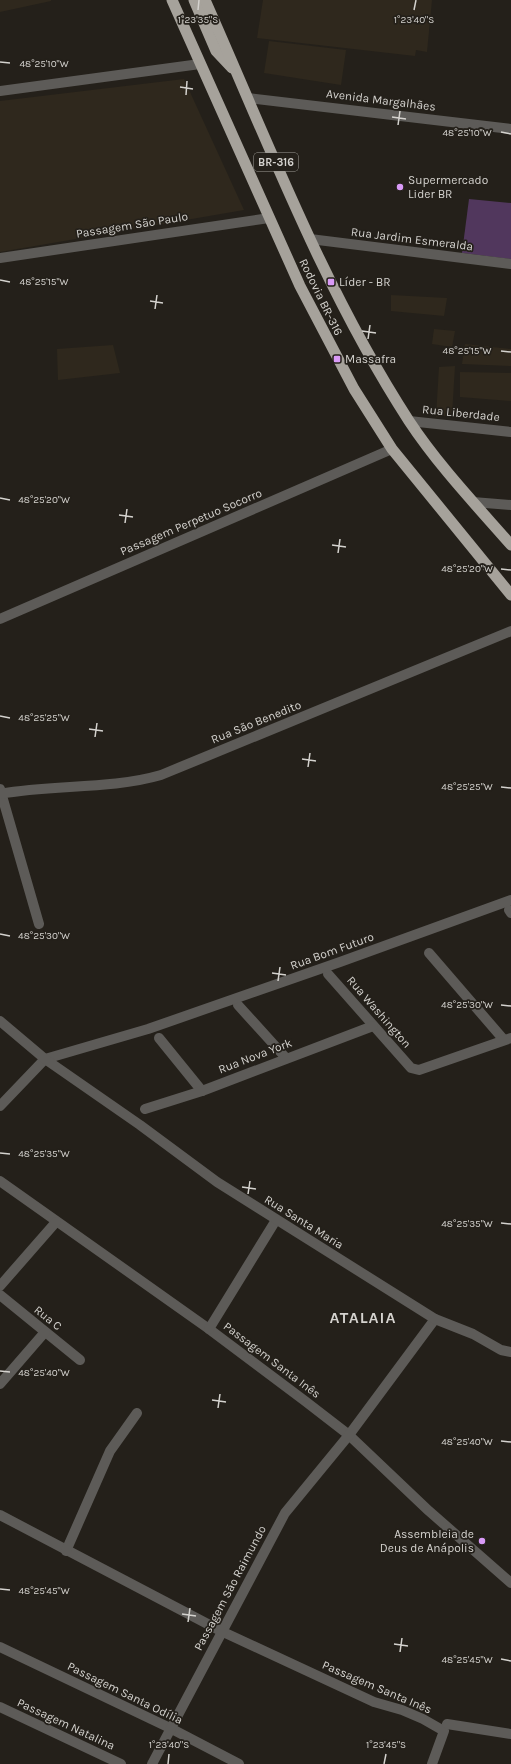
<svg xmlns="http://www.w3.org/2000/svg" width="511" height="1764" font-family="Karla,sans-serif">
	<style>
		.built { fill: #2f281d }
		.green { fill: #51375d }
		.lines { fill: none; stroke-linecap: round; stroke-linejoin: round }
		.minor { stroke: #5d5b58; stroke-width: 10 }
		.tertiary { stroke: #5d5b58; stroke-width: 10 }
		.trunk { stroke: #a6a29b; stroke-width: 11 }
		.ticks { fill: none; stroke: #d4d2ce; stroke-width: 1.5 }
		.poi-dot { fill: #d99af7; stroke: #24201a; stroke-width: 1.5 }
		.labels { text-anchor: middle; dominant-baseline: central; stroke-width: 3.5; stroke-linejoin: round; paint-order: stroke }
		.shield { fill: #24201a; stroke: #9f9d98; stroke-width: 1 }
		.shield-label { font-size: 11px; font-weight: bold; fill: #d4d2ce }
		.street-label { font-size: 12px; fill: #d4d2ce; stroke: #24201a }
		.poi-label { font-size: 12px; fill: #d4d2ce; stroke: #24201a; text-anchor: start }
		.district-label { font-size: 16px; font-weight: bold; letter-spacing: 1px; fill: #d4d2ce; stroke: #24201a }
		.ticks-label { font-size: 10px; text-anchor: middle; fill: #d4d2ce; stroke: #24201a; stroke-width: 3.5; stroke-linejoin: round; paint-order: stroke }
	</style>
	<rect width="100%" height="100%" fill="#24201a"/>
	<g class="built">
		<path d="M 0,0 L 51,0 L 51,1 L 0,12 Z"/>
		<path d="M 263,0 L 432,0 L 427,52 L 416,50 L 415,56 L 257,38 Z"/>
		<path d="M 269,41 L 346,50 L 341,85 L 264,73 Z"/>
		<path d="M 184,79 L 244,210 L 0,252 L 0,101 Z"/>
		<path d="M 391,295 L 447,298 L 444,316 L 391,311 Z"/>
		<path d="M 434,329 L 455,331 L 452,347 L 432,344 Z"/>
		<path d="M 465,344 L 511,349 L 511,366 L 462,364 Z"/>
		<path d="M 113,345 L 120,373 L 58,380 L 57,349 Z"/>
		<path d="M 455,366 L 452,415 L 436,417 L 439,367 Z"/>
		<path d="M 460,372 L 511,373 L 511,401 L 460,397 Z"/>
	</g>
	<path class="green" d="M 469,199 L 511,203 L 511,259 L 462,253 Z"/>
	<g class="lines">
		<g class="minor">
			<path d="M 248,98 L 511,129"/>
			<path d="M 310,239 L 511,264"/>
			<path d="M 0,258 L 269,218"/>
			<path d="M 409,421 L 511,432"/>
			<path d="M 473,502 L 511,505"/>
			<path d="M 0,619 L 392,449"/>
			<path d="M 0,789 L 39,924"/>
			<path d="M 509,910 L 511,913"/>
			<path d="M 429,953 L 504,1040"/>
			<path d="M 328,974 L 411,1068 L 419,1070 L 511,1038"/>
			<path d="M 238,1005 L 286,1058"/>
			<path d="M 159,1038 L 202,1091"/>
			<path d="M 0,1106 L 45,1059 L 148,1029 L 340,962 L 511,900"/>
			<path d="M 145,1109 L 202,1091 L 373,1026"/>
			<path d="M 0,1181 L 209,1329 L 305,1401 L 349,1435 L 429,1511 L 511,1583"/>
			<path d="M 0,1286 L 56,1222"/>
			<path d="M 0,1295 L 80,1360"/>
			<path d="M 209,1329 L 276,1220"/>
			<path d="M 0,1384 L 45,1332"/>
			<path d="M 0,1515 L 221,1631 L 374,1702 L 402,1710 L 423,1719 L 444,1731 L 432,1764"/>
			<path d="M 66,1551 L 110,1451 L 137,1413"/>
			<path d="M 0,1647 L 170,1728 L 239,1764"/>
			<path d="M 0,1707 L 121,1764"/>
			<path d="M 447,1724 L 511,1734"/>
			<path d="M 152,1764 L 285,1513 L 349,1435 L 435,1319"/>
		</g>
		<g class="tertiary">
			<path d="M 0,91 L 200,64"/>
			<path d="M 0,794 C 53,784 109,790 161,775 L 511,631"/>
			<path d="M 0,1021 L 45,1059 L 140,1125 L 217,1182 L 435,1319 L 473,1334 L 501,1350 L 511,1352"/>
		</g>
		<g class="trunk">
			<path d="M 172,0 L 300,286 L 354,389 L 392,449 L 511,595"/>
			<path d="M 194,0 L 216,51 L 232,68"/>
			<path d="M 205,0 C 268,142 324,290 409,421 C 438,465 476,505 511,545"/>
		</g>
	</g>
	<path class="ticks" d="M 198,10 L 199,0M 414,10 L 416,0M 0,62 L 10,63M 180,87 L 193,89M 186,95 L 187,81M 392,117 L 406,119M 398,125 L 400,111M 501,132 L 511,134M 0,280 L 10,282M 150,301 L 163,303M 155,309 L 157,295M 362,331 L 376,333M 368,339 L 370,325M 501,351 L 511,352M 0,498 L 10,500M 119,515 L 133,517M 125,523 L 127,509M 332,545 L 346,547M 338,553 L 340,539M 501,569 L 511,570M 0,716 L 10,718M 89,729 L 103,731M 95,737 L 97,723M 302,759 L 316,761M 308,767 L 310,753M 501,787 L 511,788M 0,934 L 10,936M 272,973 L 286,975M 278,981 L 280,967M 501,1005 L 511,1006M 0,1153 L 10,1154M 242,1187 L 256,1189M 248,1194 L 250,1181M 501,1223 L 511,1224M 0,1371 L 10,1372M 212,1400 L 226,1402M 218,1408 L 220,1394M 501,1441 L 511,1442M 0,1589 L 10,1590M 182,1614 L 196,1616M 188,1622 L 190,1608M 394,1644 L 408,1646M 400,1652 L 402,1638M 501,1659 L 511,1661M 168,1764 L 169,1754M 384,1764 L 386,1754"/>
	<g class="poi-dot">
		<circle cx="400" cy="187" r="4"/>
		<rect x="327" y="278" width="8" height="8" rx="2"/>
		<rect x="333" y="355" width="8" height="8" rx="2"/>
		<circle cx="482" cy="1541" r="4"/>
	</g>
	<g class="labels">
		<rect class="shield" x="254" y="153" width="44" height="18" rx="3"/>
		<g class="shield-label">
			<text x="276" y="162">BR-316</text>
		</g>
		<g class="street-label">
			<text transform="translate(381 100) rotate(7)">Avenida Margalhães</text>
			<text transform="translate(132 225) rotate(-9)">Passagem São Paulo</text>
			<text transform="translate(412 239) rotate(7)">Rua Jardim Esmeralda</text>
			<text transform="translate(321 297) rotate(64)">Rodovia BR-316</text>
			<text transform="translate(461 413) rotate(6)">Rua Liberdade</text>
			<text transform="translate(191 522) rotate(-23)">Passagem Perpetuo Socorro</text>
			<text transform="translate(256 722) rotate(-22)">Rua São Benedito</text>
			<text transform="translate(332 951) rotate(-20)">Rua Bom Futuro</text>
			<text transform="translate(379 1012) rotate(49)">Rua Washington</text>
			<text transform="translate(255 1056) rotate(-21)">Rua Nova York</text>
			<text transform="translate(304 1222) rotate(32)">Rua Santa Maria</text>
			<text transform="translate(48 1318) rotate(39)">Rua C</text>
			<text transform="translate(272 1360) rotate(37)">Passagem Santa Inês</text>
			<text transform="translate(230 1588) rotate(-62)">Passagem São Raimundo</text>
			<text transform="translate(377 1687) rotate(23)">Passagem Santa Inês</text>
			<text transform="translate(125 1693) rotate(26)">Passagem Santa Odília</text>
			<text transform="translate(66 1724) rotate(25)">Passagem Natalina</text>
		</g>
		<g class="poi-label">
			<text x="408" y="180">Supermercado<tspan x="408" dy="14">Lider BR</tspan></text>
			<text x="339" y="282">Líder - BR</text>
			<text x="345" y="359">Massafra</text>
			<text x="474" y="1534" text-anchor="end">Assembleia de<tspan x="474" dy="14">Deus de Anápolis</tspan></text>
		</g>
		<g class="district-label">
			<text x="363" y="1317">ATALAIA</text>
		</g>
	</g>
	<g class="ticks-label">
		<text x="198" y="23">1°23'35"S</text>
		<text x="414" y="23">1°23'40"S</text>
		<text x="44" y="67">48°25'10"W</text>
		<text x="467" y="136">48°25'10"W</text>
		<text x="44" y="285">48°25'15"W</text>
		<text x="467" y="354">48°25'15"W</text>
		<text x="44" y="503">48°25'20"W</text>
		<text x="467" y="572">48°25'20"W</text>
		<text x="44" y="721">48°25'25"W</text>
		<text x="467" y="790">48°25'25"W</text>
		<text x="44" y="939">48°25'30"W</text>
		<text x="467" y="1008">48°25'30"W</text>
		<text x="44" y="1157">48°25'35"W</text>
		<text x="467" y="1227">48°25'35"W</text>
		<text x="44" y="1376">48°25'40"W</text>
		<text x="467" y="1445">48°25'40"W</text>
		<text x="44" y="1594">48°25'45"W</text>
		<text x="467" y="1663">48°25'45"W</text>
		<text x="169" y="1748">1°23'40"S</text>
		<text x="386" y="1748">1°23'45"S</text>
	</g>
</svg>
